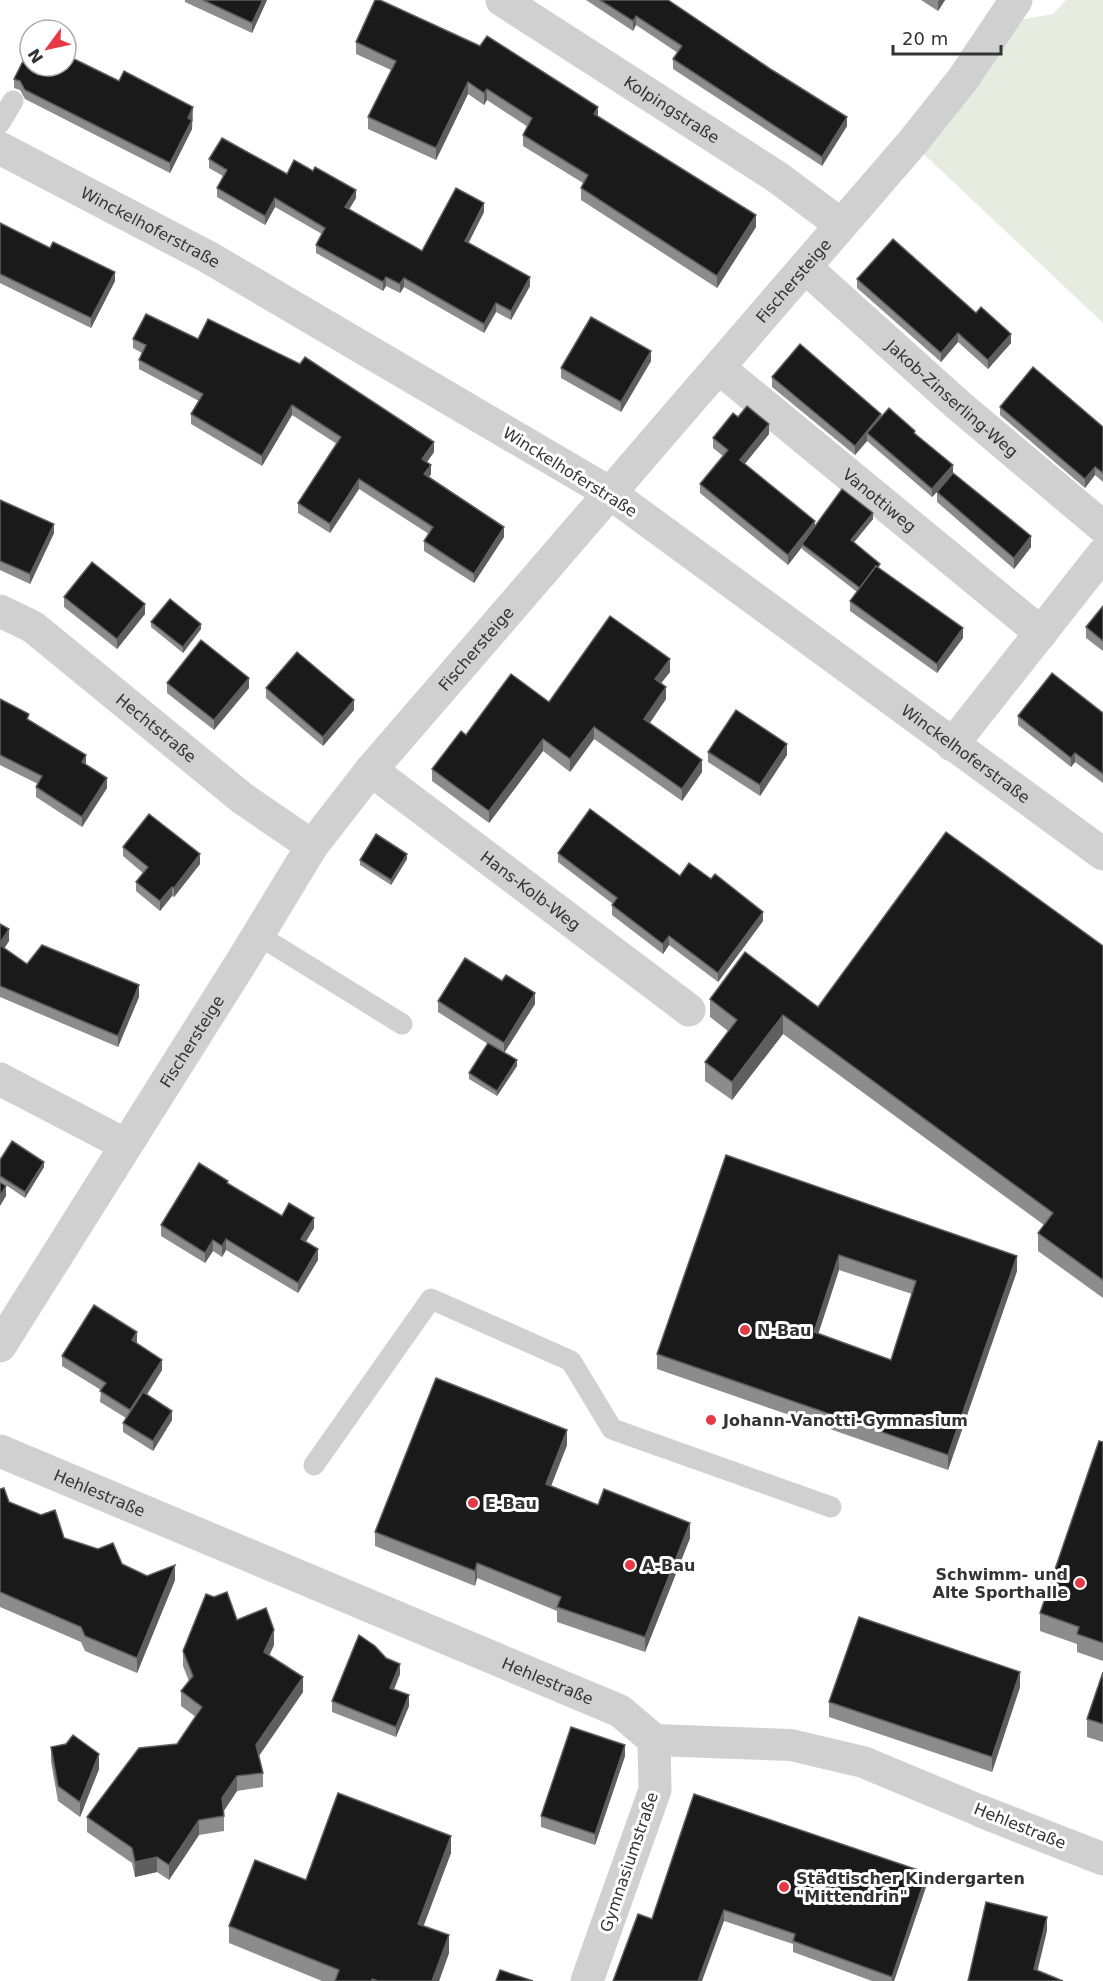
<svg xmlns="http://www.w3.org/2000/svg" width="1103" height="1981" font-family="'DejaVu Sans',sans-serif">
	<style>
		.green { fill: #e6ecdf }
		.lines { fill: none; stroke-linecap: round; stroke-linejoin: round }
		.service { stroke: #d0d0d0; stroke-width: 21 }
		.pedestrian { stroke: #d0d0d0; stroke-width: 32 }
		.minor { stroke: #d0d0d0; stroke-width: 33 }
		.tertiary { stroke: #d0d0d0; stroke-width: 33 }
		.wall { fill: #8c8c8c; fill-rule: evenodd }
		.shaded-wall { fill: #5f5f5f }
		.building { fill: #1a1a1a; stroke: #5f5f5f; stroke-width: 1.5; fill-rule: evenodd }
		.poi-dot { fill: #e63946; stroke: #fff; stroke-width: 2 }
		.labels { text-anchor: middle; dominant-baseline: central; stroke-width: 6; stroke-linejoin: round; paint-order: stroke }
		.street-label { font-size: 16px; fill: #333; stroke: #fff }
		.poi-label { font-size: 16px; font-weight: bold; fill: #333; stroke: #fff; text-anchor: start }
	</style>
	<rect width="100%" height="100%" fill="#fff"/>
	<path class="green" d="M 1066,0 L 1103,0 L 1103,323 L 912,143 L 1001,23 L 1053,14 Z"/>
	<g class="lines">
		<g class="service">
			<path d="M 0,123 L 13,101"/>
			<path d="M 258,935 L 402,1024"/>
			<path d="M 314,1465 L 431,1299 L 571,1361 L 612,1429 L 831,1507"/>
		</g>
		<path class="pedestrian" d="M 654,1740 L 791,1745 L 863,1762 L 983,1812"/>
		<g class="minor">
			<path id="s1" d="M 502,0 L 777,177 L 840,224"/>
			<path id="s2" d="M 0,148 L 208,257 L 610,493"/>
			<path id="s3" d="M 806,268 L 957,404 L 1103,527"/>
			<path id="s4" d="M 719,368 L 1041,633"/>
			<path id="s5" d="M 0,611 L 33,627 L 242,798 L 312,846"/>
			<path d="M 952,745 L 1103,554"/>
			<path id="s6" d="M 371,770 L 689,1010"/>
			<path d="M 0,1079 L 126,1145"/>
			<path id="s7" d="M 0,1451 L 620,1711 L 654,1740 L 655,1790 L 587,1981"/>
			<path d="M 983,1812 L 1103,1859"/>
		</g>
		<g class="tertiary">
			<path id="s8" d="M 610,493 L 1103,854"/>
			<path id="s9" d="M 0,1346 L 244,958 L 312,846 L 371,770 L 912,143 L 963,79 L 1016,0"/>
		</g>
	</g>
	<g class="wall">
		<path d="M 185,0 L 267,0 L 252,33 L 185,2 Z"/>
		<path d="M 586,0 L 668,0 L 847,126 L 822,166 L 673,69 L 673,59 L 678,53 L 636,25 L 633,31 Z"/>
		<path d="M 921,0 L 945,0 L 938,11 Z"/>
		<path d="M 356,42 L 598,116 L 756,227 L 717,288 L 581,200 L 581,188 L 583,183 L 523,146 L 523,135 L 528,127 L 487,100 L 484,105 L 468,94 L 436,160 L 368,129 L 368,117 L 391,70 L 356,54 Z"/>
		<path d="M 14,79 L 119,81 L 193,117 L 192,120 L 192,129 L 170,173 L 25,99 L 20,90 L 14,88 Z"/>
		<path d="M 209,159 L 287,174 L 356,198 L 349,209 L 422,251 L 484,212 L 468,243 L 530,286 L 511,320 L 496,312 L 484,333 L 404,287 L 400,293 L 386,286 L 383,291 L 316,253 L 316,245 L 322,234 L 275,207 L 265,225 L 217,197 L 217,188 L 223,176 L 209,168 Z"/>
		<path d="M 0,223 L 115,281 L 91,328 L 0,283 Z"/>
		<path d="M 857,279 L 1011,343 L 988,369 L 958,342 L 941,362 L 857,288 Z"/>
		<path d="M 133,339 L 434,452 L 427,462 L 431,474 L 429,477 L 504,537 L 474,583 L 424,551 L 424,541 L 429,534 L 359,489 L 330,533 L 298,513 L 298,503 L 337,444 L 292,415 L 262,466 L 191,424 L 191,414 L 199,401 L 139,369 L 139,360 L 142,353 L 133,348 Z"/>
		<path d="M 651,361 L 621,412 L 561,378 L 561,368 Z"/>
		<path d="M 772,377 L 881,417 L 915,434 L 953,473 L 1031,547 L 1014,569 L 937,502 L 937,492 L 932,497 L 867,441 L 855,455 L 772,387 Z"/>
		<path d="M 1000,407 L 1103,427 L 1103,482 L 1095,475 L 1085,488 L 1000,415 Z"/>
		<path d="M 738,417 L 769,434 L 744,464 L 815,526 L 873,519 L 854,542 L 880,569 L 963,638 L 937,673 L 850,611 L 850,601 L 857,592 L 802,549 L 802,547 L 788,565 L 700,493 L 700,484 L 723,456 L 713,448 L 713,438 Z"/>
		<path d="M 0,500 L 54,533 L 30,584 L 0,570 Z"/>
		<path d="M 64,597 L 145,614 L 117,649 L 64,607 Z"/>
		<path d="M 1103,606 L 1103,651 L 1086,638 L 1086,627 Z"/>
		<path d="M 151,622 L 201,629 L 183,653 L 151,627 Z"/>
		<path d="M 670,672 L 661,683 L 666,699 L 650,723 L 702,772 L 682,801 L 594,739 L 570,772 L 543,751 L 489,823 L 432,781 L 432,769 L 466,735 L 549,702 Z"/>
		<path d="M 167,683 L 249,688 L 214,730 L 167,693 Z"/>
		<path d="M 266,688 L 354,710 L 323,746 L 266,698 Z"/>
		<path d="M 0,699 L 86,764 L 107,788 L 82,827 L 36,797 L 36,787 L 38,784 L 0,765 Z"/>
		<path d="M 1103,713 L 1103,783 L 1075,762 L 1071,767 L 1018,725 L 1018,716 Z"/>
		<path d="M 708,752 L 787,755 L 760,796 L 708,762 Z"/>
		<path d="M 123,847 L 200,864 L 174,897 L 172,896 L 160,911 L 136,891 L 136,882 L 143,873 L 123,856 Z"/>
		<path d="M 558,853 L 680,876 L 763,921 L 718,982 L 669,945 L 663,954 L 612,915 L 612,905 L 613,904 L 558,862 Z"/>
		<path d="M 407,859 L 391,885 L 360,865 L 360,860 Z"/>
		<path d="M 0,924 L 9,941 L 4,948 L 27,964 L 139,997 L 118,1047 L 0,997 Z"/>
		<path d="M 1103,946 L 1103,1298 L 1038,1251 L 1038,1233 L 1044,1225 L 783,1034 L 732,1100 L 705,1081 L 705,1062 L 728,1031 L 710,1017 L 710,999 L 818,1007 Z"/>
		<path d="M 438,1001 L 535,1004 L 504,1053 L 517,1066 L 497,1096 L 469,1079 L 469,1073 L 488,1044 L 438,1012 Z"/>
		<path d="M 726,1155 L 1017,1271 L 948,1470 L 657,1369 L 657,1354 ZM 839,1270 L 912,1294 L 891,1360 L 818,1334 Z"/>
		<path d="M 0,1160 L 44,1167 L 25,1198 L 0,1181 Z"/>
		<path d="M 228,1184 L 282,1216 L 314,1228 L 305,1242 L 318,1260 L 298,1293 L 226,1250 L 222,1257 L 213,1251 L 205,1263 L 161,1236 L 161,1225 Z"/>
		<path d="M 137,1342 L 137,1343 L 162,1370 L 147,1395 L 172,1420 L 153,1451 L 123,1432 L 123,1423 L 126,1418 L 100,1402 L 101,1390 L 62,1366 L 62,1356 Z"/>
		<path d="M 1103,1442 L 1103,1661 L 1077,1652 L 1077,1644 L 1040,1631 L 1040,1613 Z"/>
		<path d="M 567,1445 L 551,1486 L 598,1505 L 690,1538 L 645,1652 L 557,1622 L 557,1611 L 477,1578 L 475,1586 L 375,1546 L 375,1532 Z"/>
		<path d="M 0,1489 L 9,1502 L 64,1538 L 147,1576 L 175,1580 L 137,1673 L 85,1651 L 81,1642 L 0,1607 Z"/>
		<path d="M 237,1620 L 274,1645 L 269,1655 L 303,1692 L 259,1756 L 263,1773 L 263,1787 L 237,1791 L 224,1811 L 224,1831 L 199,1835 L 169,1880 L 157,1872 L 135,1877 L 132,1863 L 87,1832 L 87,1817 L 177,1744 L 196,1717 L 181,1706 L 181,1691 L 189,1681 L 183,1666 L 183,1651 Z"/>
		<path d="M 1103,1672 L 1103,1742 L 1087,1737 L 1087,1719 Z"/>
		<path d="M 400,1674 L 394,1690 L 409,1706 L 396,1737 L 332,1712 L 332,1701 Z"/>
		<path d="M 1020,1687 L 992,1772 L 829,1717 L 829,1702 Z"/>
		<path d="M 51,1747 L 99,1769 L 80,1817 L 58,1801 L 51,1762 Z"/>
		<path d="M 625,1756 L 595,1845 L 541,1827 L 541,1816 Z"/>
		<path d="M 451,1853 L 423,1926 L 449,1953 L 439,1981 L 322,1981 L 229,1943 L 229,1926 L 306,1880 Z"/>
		<path d="M 927,1884 L 894,1981 L 872,1981 L 793,1952 L 793,1944 L 724,1921 L 652,1919 Z"/>
	</g>
	<g class="shaded-wall">
		<path d="M 263,0 L 267,0 L 252,33 L 252,23 Z"/>
		<path d="M 939,0 L 945,0 L 938,11 L 938,2 Z"/>
		<path d="M 636,16 L 636,25 L 633,31 L 633,21 Z"/>
		<path d="M 468,82 L 468,94 L 436,160 L 436,148 Z"/>
		<path d="M 487,89 L 487,100 L 484,105 L 484,93 Z"/>
		<path d="M 193,107 L 192,129 L 170,173 L 170,163 L 188,118 Z"/>
		<path d="M 598,107 L 598,118 L 594,114 Z"/>
		<path d="M 847,117 L 847,126 L 822,166 L 822,157 Z"/>
		<path d="M 356,190 L 356,198 L 345,216 L 345,207 Z"/>
		<path d="M 275,198 L 275,207 L 265,225 L 265,216 Z"/>
		<path d="M 484,203 L 484,212 L 465,250 L 465,241 Z"/>
		<path d="M 756,215 L 756,227 L 717,288 L 717,276 Z"/>
		<path d="M 115,272 L 115,281 L 91,328 L 91,318 Z"/>
		<path d="M 386,277 L 386,286 L 383,291 L 383,282 Z"/>
		<path d="M 530,277 L 530,286 L 511,320 L 511,311 Z"/>
		<path d="M 404,278 L 404,287 L 400,293 L 400,284 Z"/>
		<path d="M 496,303 L 496,312 L 484,333 L 484,324 Z"/>
		<path d="M 958,333 L 958,342 L 941,362 L 941,353 Z"/>
		<path d="M 1011,334 L 1011,343 L 988,369 L 988,360 Z"/>
		<path d="M 651,351 L 651,361 L 621,412 L 621,402 Z"/>
		<path d="M 292,405 L 292,415 L 262,466 L 262,456 Z"/>
		<path d="M 881,414 L 881,424 L 867,433 L 867,441 L 855,455 L 855,446 Z"/>
		<path d="M 769,424 L 769,434 L 740,470 L 740,460 Z"/>
		<path d="M 434,442 L 434,452 L 422,469 L 422,459 Z"/>
		<path d="M 431,465 L 431,474 L 424,484 L 424,474 Z"/>
		<path d="M 953,465 L 953,473 L 932,497 L 932,489 Z"/>
		<path d="M 1095,467 L 1095,475 L 1085,488 L 1085,479 Z"/>
		<path d="M 359,479 L 359,489 L 330,533 L 330,524 Z"/>
		<path d="M 873,513 L 873,519 L 851,546 L 851,540 Z"/>
		<path d="M 815,521 L 815,531 L 802,544 L 802,547 L 788,565 L 788,555 Z"/>
		<path d="M 54,524 L 54,533 L 30,584 L 30,574 Z"/>
		<path d="M 504,527 L 504,537 L 474,583 L 474,574 Z"/>
		<path d="M 1031,536 L 1031,547 L 1014,569 L 1014,558 Z"/>
		<path d="M 145,604 L 145,614 L 117,649 L 117,639 Z"/>
		<path d="M 201,624 L 201,629 L 183,653 L 183,647 Z"/>
		<path d="M 963,628 L 963,638 L 937,673 L 937,664 Z"/>
		<path d="M 670,659 L 670,672 L 655,691 L 655,679 Z"/>
		<path d="M 249,678 L 249,688 L 214,730 L 214,720 Z"/>
		<path d="M 666,687 L 666,699 L 644,731 L 644,719 Z"/>
		<path d="M 354,700 L 354,710 L 323,746 L 323,737 Z"/>
		<path d="M 594,727 L 594,739 L 570,772 L 570,759 Z"/>
		<path d="M 543,739 L 543,751 L 489,823 L 489,811 Z"/>
		<path d="M 787,744 L 787,755 L 760,796 L 760,785 Z"/>
		<path d="M 1075,753 L 1075,762 L 1071,767 L 1071,758 Z"/>
		<path d="M 86,755 L 86,765 L 82,762 Z"/>
		<path d="M 702,760 L 702,772 L 682,801 L 682,789 Z"/>
		<path d="M 107,778 L 107,788 L 82,827 L 82,817 Z"/>
		<path d="M 200,854 L 200,864 L 174,897 L 174,888 Z"/>
		<path d="M 407,854 L 407,859 L 391,885 L 391,880 Z"/>
		<path d="M 172,887 L 172,896 L 160,911 L 160,901 Z"/>
		<path d="M 763,912 L 763,921 L 718,982 L 718,973 Z"/>
		<path d="M 9,929 L 9,941 L 0,955 L 0,943 Z"/>
		<path d="M 669,936 L 669,945 L 663,954 L 663,944 Z"/>
		<path d="M 139,985 L 139,997 L 118,1047 L 118,1036 Z"/>
		<path d="M 535,993 L 535,1004 L 504,1053 L 504,1043 Z"/>
		<path d="M 783,1015 L 783,1034 L 732,1100 L 732,1082 Z"/>
		<path d="M 517,1060 L 517,1066 L 497,1096 L 497,1091 Z"/>
		<path d="M 44,1162 L 44,1167 L 25,1198 L 25,1192 Z"/>
		<path d="M 6,1186 L 6,1196 L 0,1206 L 0,1196 Z"/>
		<path d="M 314,1218 L 314,1228 L 301,1250 L 301,1239 Z"/>
		<path d="M 226,1239 L 226,1250 L 222,1257 L 222,1246 Z"/>
		<path d="M 213,1240 L 213,1251 L 205,1263 L 205,1253 Z"/>
		<path d="M 318,1249 L 318,1260 L 298,1293 L 298,1283 Z"/>
		<path d="M 839,1255 L 839,1270 L 814,1347 L 814,1332 Z"/>
		<path d="M 1017,1256 L 1017,1271 L 948,1470 L 948,1455 Z"/>
		<path d="M 137,1332 L 137,1342 L 132,1351 L 132,1340 Z"/>
		<path d="M 162,1360 L 162,1370 L 130,1420 L 130,1410 Z"/>
		<path d="M 172,1411 L 172,1420 L 153,1451 L 153,1441 Z"/>
		<path d="M 567,1430 L 567,1445 L 546,1499 L 546,1484 Z"/>
		<path d="M 690,1523 L 690,1538 L 645,1652 L 645,1637 Z"/>
		<path d="M 477,1563 L 477,1578 L 475,1586 L 475,1571 Z"/>
		<path d="M 175,1565 L 175,1580 L 137,1673 L 137,1658 Z"/>
		<path d="M 274,1630 L 274,1645 L 264,1667 L 264,1652 Z"/>
		<path d="M 400,1664 L 400,1674 L 390,1698 L 390,1688 Z"/>
		<path d="M 1020,1672 L 1020,1687 L 992,1772 L 992,1757 Z"/>
		<path d="M 303,1677 L 303,1692 L 256,1760 L 256,1745 Z"/>
		<path d="M 409,1695 L 409,1706 L 396,1737 L 396,1727 Z"/>
		<path d="M 625,1745 L 625,1756 L 595,1845 L 595,1834 Z"/>
		<path d="M 99,1754 L 99,1769 L 80,1817 L 80,1802 Z"/>
		<path d="M 237,1776 L 237,1791 L 222,1813 L 222,1798 Z"/>
		<path d="M 199,1820 L 199,1835 L 169,1880 L 169,1865 Z"/>
		<path d="M 451,1836 L 451,1853 L 418,1941 L 418,1924 Z"/>
		<path d="M 157,1857 L 157,1872 L 135,1877 L 135,1862 Z"/>
		<path d="M 927,1873 L 927,1884 L 894,1981 L 892,1981 L 892,1977 Z"/>
		<path d="M 724,1910 L 724,1921 L 702,1981 L 698,1981 Z"/>
		<path d="M 1047,1917 L 1047,1931 L 1035,1981 L 1034,1969 Z"/>
		<path d="M 449,1935 L 449,1953 L 439,1981 L 432,1981 Z"/>
	</g>
	<g class="building">
		<path d="M 203,0 L 263,0 L 252,23 Z"/>
		<path d="M 375,0 L 380,0 L 480,46 L 487,36 L 598,107 L 594,114 L 756,215 L 717,276 L 581,188 L 588,175 L 523,135 L 532,118 L 487,89 L 484,93 L 468,82 L 436,148 L 368,117 L 396,61 L 356,42 Z"/>
		<path d="M 600,0 L 668,0 L 772,70 L 847,117 L 822,157 L 673,59 L 682,46 L 636,16 L 633,21 Z"/>
		<path d="M 30,47 L 30,66 L 66,66 L 66,55 L 119,81 L 124,71 L 193,107 L 188,118 L 192,120 L 170,163 L 25,90 L 20,81 L 14,79 Z"/>
		<path d="M 222,138 L 287,174 L 294,160 L 313,171 L 315,167 L 356,190 L 345,207 L 422,251 L 456,188 L 484,203 L 465,241 L 530,277 L 511,311 L 496,303 L 484,324 L 404,278 L 400,284 L 386,277 L 383,282 L 316,245 L 325,228 L 275,198 L 265,216 L 217,188 L 227,170 L 209,159 Z"/>
		<path d="M 0,223 L 50,248 L 53,242 L 115,272 L 91,318 L 0,274 Z"/>
		<path d="M 893,239 L 976,313 L 981,307 L 1011,334 L 988,360 L 958,333 L 941,353 L 857,279 Z"/>
		<path d="M 146,314 L 198,339 L 208,319 L 300,364 L 305,357 L 434,442 L 422,459 L 431,465 L 424,474 L 504,527 L 474,574 L 424,541 L 433,527 L 359,479 L 330,524 L 298,503 L 341,437 L 292,405 L 262,456 L 191,414 L 203,394 L 139,360 L 146,345 L 133,339 Z"/>
		<path d="M 591,317 L 651,351 L 621,402 L 561,368 Z"/>
		<path d="M 800,344 L 881,414 L 855,446 L 772,377 Z"/>
		<path d="M 1033,367 L 1103,427 L 1103,473 L 1095,467 L 1085,479 L 1000,407 Z"/>
		<path d="M 747,406 L 769,424 L 740,460 L 815,521 L 788,555 L 700,484 L 728,450 L 713,438 L 733,413 L 738,417 Z"/>
		<path d="M 889,408 L 915,431 L 914,433 L 953,465 L 932,489 L 867,433 Z"/>
		<path d="M 953,473 L 1031,536 L 1014,558 L 937,492 Z"/>
		<path d="M 842,489 L 873,513 L 851,540 L 880,564 L 878,567 L 876,566 L 860,588 L 802,544 Z"/>
		<path d="M 0,500 L 54,524 L 30,574 L 0,561 Z"/>
		<path d="M 92,562 L 145,604 L 117,639 L 64,597 Z"/>
		<path d="M 876,566 L 963,628 L 937,664 L 850,601 Z"/>
		<path d="M 170,599 L 201,624 L 183,647 L 151,622 Z"/>
		<path d="M 1103,606 L 1103,641 L 1086,627 Z"/>
		<path d="M 610,616 L 670,659 L 655,679 L 666,687 L 644,719 L 702,760 L 682,789 L 594,727 L 570,759 L 543,739 L 489,811 L 432,769 L 461,731 L 466,735 L 511,674 L 549,702 Z"/>
		<path d="M 201,640 L 249,678 L 214,720 L 167,683 Z"/>
		<path d="M 297,652 L 354,700 L 323,737 L 266,688 Z"/>
		<path d="M 1052,673 L 1103,713 L 1103,774 L 1075,753 L 1071,758 L 1018,716 Z"/>
		<path d="M 0,699 L 29,714 L 27,719 L 86,755 L 82,762 L 107,778 L 82,817 L 36,787 L 42,776 L 0,755 Z"/>
		<path d="M 736,710 L 787,744 L 760,785 L 708,752 Z"/>
		<path d="M 590,809 L 680,876 L 689,863 L 711,879 L 715,874 L 763,912 L 718,973 L 669,936 L 663,944 L 612,905 L 617,898 L 558,853 Z"/>
		<path d="M 149,814 L 200,854 L 174,888 L 172,887 L 160,901 L 136,882 L 148,867 L 123,847 Z"/>
		<path d="M 946,832 L 1103,946 L 1103,1280 L 1038,1233 L 1053,1213 L 783,1015 L 732,1082 L 705,1062 L 737,1020 L 710,999 L 745,952 L 818,1007 Z"/>
		<path d="M 376,834 L 407,854 L 391,880 L 360,860 Z"/>
		<path d="M 0,924 L 9,929 L 0,943 Z"/>
		<path d="M 0,945 L 27,964 L 42,945 L 139,985 L 118,1036 L 0,986 Z"/>
		<path d="M 465,958 L 502,981 L 506,975 L 535,993 L 504,1043 L 438,1001 Z"/>
		<path d="M 488,1043 L 517,1060 L 497,1091 L 469,1073 Z"/>
		<path d="M 12,1141 L 44,1162 L 25,1192 L 0,1176 L 0,1160 Z"/>
		<path d="M 726,1155 L 1017,1256 L 948,1455 L 657,1354 ZM 839,1255 L 916,1281 L 891,1360 L 814,1332 Z"/>
		<path d="M 199,1163 L 228,1181 L 227,1183 L 282,1216 L 289,1203 L 314,1218 L 301,1239 L 318,1249 L 298,1283 L 226,1239 L 222,1246 L 213,1240 L 205,1253 L 161,1225 Z"/>
		<path d="M 0,1182 L 6,1186 L 0,1196 Z"/>
		<path d="M 94,1305 L 137,1332 L 132,1340 L 162,1360 L 130,1410 L 100,1391 L 106,1383 L 62,1356 Z"/>
		<path d="M 436,1378 L 567,1430 L 546,1484 L 598,1505 L 604,1489 L 690,1523 L 645,1637 L 557,1607 L 561,1597 L 477,1563 L 475,1571 L 375,1532 Z"/>
		<path d="M 143,1392 L 172,1411 L 153,1441 L 123,1423 Z"/>
		<path d="M 1099,1441 L 1103,1442 L 1103,1643 L 1077,1634 L 1079,1627 L 1040,1613 Z"/>
		<path d="M 4,1488 L 9,1502 L 41,1515 L 55,1510 L 64,1538 L 98,1549 L 113,1543 L 122,1564 L 147,1576 L 175,1565 L 137,1658 L 85,1636 L 81,1627 L 0,1592 L 0,1489 Z"/>
		<path d="M 227,1592 L 237,1620 L 266,1608 L 274,1630 L 264,1652 L 303,1677 L 256,1745 L 263,1773 L 237,1776 L 222,1798 L 224,1816 L 199,1820 L 169,1865 L 157,1857 L 135,1862 L 132,1848 L 87,1817 L 139,1748 L 177,1744 L 202,1707 L 181,1691 L 193,1676 L 183,1651 L 206,1594 L 214,1597 Z"/>
		<path d="M 859,1617 L 1020,1672 L 992,1757 L 829,1702 Z"/>
		<path d="M 359,1635 L 375,1646 L 386,1658 L 400,1664 L 390,1688 L 409,1695 L 396,1727 L 332,1701 Z"/>
		<path d="M 1103,1672 L 1103,1724 L 1087,1719 Z"/>
		<path d="M 571,1727 L 625,1745 L 595,1834 L 541,1816 Z"/>
		<path d="M 73,1735 L 99,1754 L 80,1802 L 58,1786 L 51,1747 L 66,1744 Z"/>
		<path d="M 338,1793 L 451,1836 L 418,1924 L 449,1935 L 432,1981 L 378,1981 L 372,1979 L 372,1981 L 335,1981 L 339,1970 L 229,1926 L 255,1860 L 306,1880 Z"/>
		<path d="M 694,1794 L 927,1873 L 892,1977 L 793,1941 L 795,1934 L 724,1910 L 698,1981 L 613,1981 L 638,1914 L 652,1919 Z"/>
		<path d="M 986,1902 L 1047,1917 L 1034,1969 L 1063,1981 L 968,1981 Z"/>
		<path d="M 500,1970 L 533,1981 L 496,1981 Z"/>
	</g>
	<g class="poi-dot">
		<circle cx="745" cy="1330" r="6"/>
		<circle cx="711" cy="1420" r="6"/>
		<circle cx="473" cy="1503" r="6"/>
		<circle cx="630" cy="1565" r="6"/>
		<circle cx="1080" cy="1583" r="6"/>
		<circle cx="784" cy="1887" r="6"/>
	</g>
	<g class="labels">
		<g class="street-label">
			<text stroke="none"><textPath href="#s1" startOffset="202">Kolpingstraße</textPath></text>
			<text stroke="none"><textPath href="#s2" startOffset="170">Winckelhoferstraße</textPath></text>
			<text stroke="none"><textPath href="#s9" startOffset="1332">Fischersteige</textPath></text>
			<text stroke="none"><textPath href="#s3" startOffset="196">Jakob-Zinserling-Weg</textPath></text>
			<text transform="translate(570 472) rotate(32)">Winckelhoferstraße</text>
			<text stroke="none"><textPath href="#s4" startOffset="208">Vanottiweg</textPath></text>
			<text stroke="none"><textPath href="#s9" startOffset="846">Fischersteige</textPath></text>
			<text stroke="none"><textPath href="#s5" startOffset="196">Hechtstraße</textPath></text>
			<text stroke="none"><textPath href="#s8" startOffset="441">Winckelhoferstraße</textPath></text>
			<text stroke="none"><textPath href="#s6" startOffset="200">Hans-Kolb-Weg</textPath></text>
			<text stroke="none"><textPath href="#s9" startOffset="360">Fischersteige</textPath></text>
			<text stroke="none"><textPath href="#s7" startOffset="108">Hehlestraße</textPath></text>
			<text stroke="none"><textPath href="#s7" startOffset="594">Hehlestraße</textPath></text>
			<text transform="translate(1020 1826) rotate(22)">Hehlestraße</text>
			<text transform="translate(629 1862) rotate(-71)">Gymnasiumstraße</text>
		</g>
		<g class="poi-label">
			<text x="757" y="1330">N-Bau</text>
			<text x="723" y="1420">Johann-Vanotti-Gymnasium</text>
			<text x="485" y="1503">E-Bau</text>
			<text x="642" y="1565">A-Bau</text>
			<text x="1068" y="1574" text-anchor="end">Schwimm- und<tspan x="1068" dy="18">Alte Sporthalle</tspan></text>
			<text x="796" y="1878">Städtischer Kindergarten<tspan x="796" dy="18">"Mittendrin"</tspan></text>
		</g>
	</g>
	<g transform="translate(48 48) rotate(237)"><circle r="28" fill="#ffffff" stroke="#adadad" stroke-width="1.5"/>
	<path d="M0-4.5L10 22L0 15L-10 22Z" fill="#e63946"/>
	<text y="-9" font-size="16" font-weight="bold" text-anchor="middle" fill="#333333">N</text>
	</g>
	<path d="M893 45v9h108v-9" fill="none" stroke="#333333" stroke-width="3"/>
	<text x="902" y="45" font-size="18" fill="#333333" stroke="#ffffff" stroke-width="4.5" paint-order="stroke">20 m</text>
</svg>
